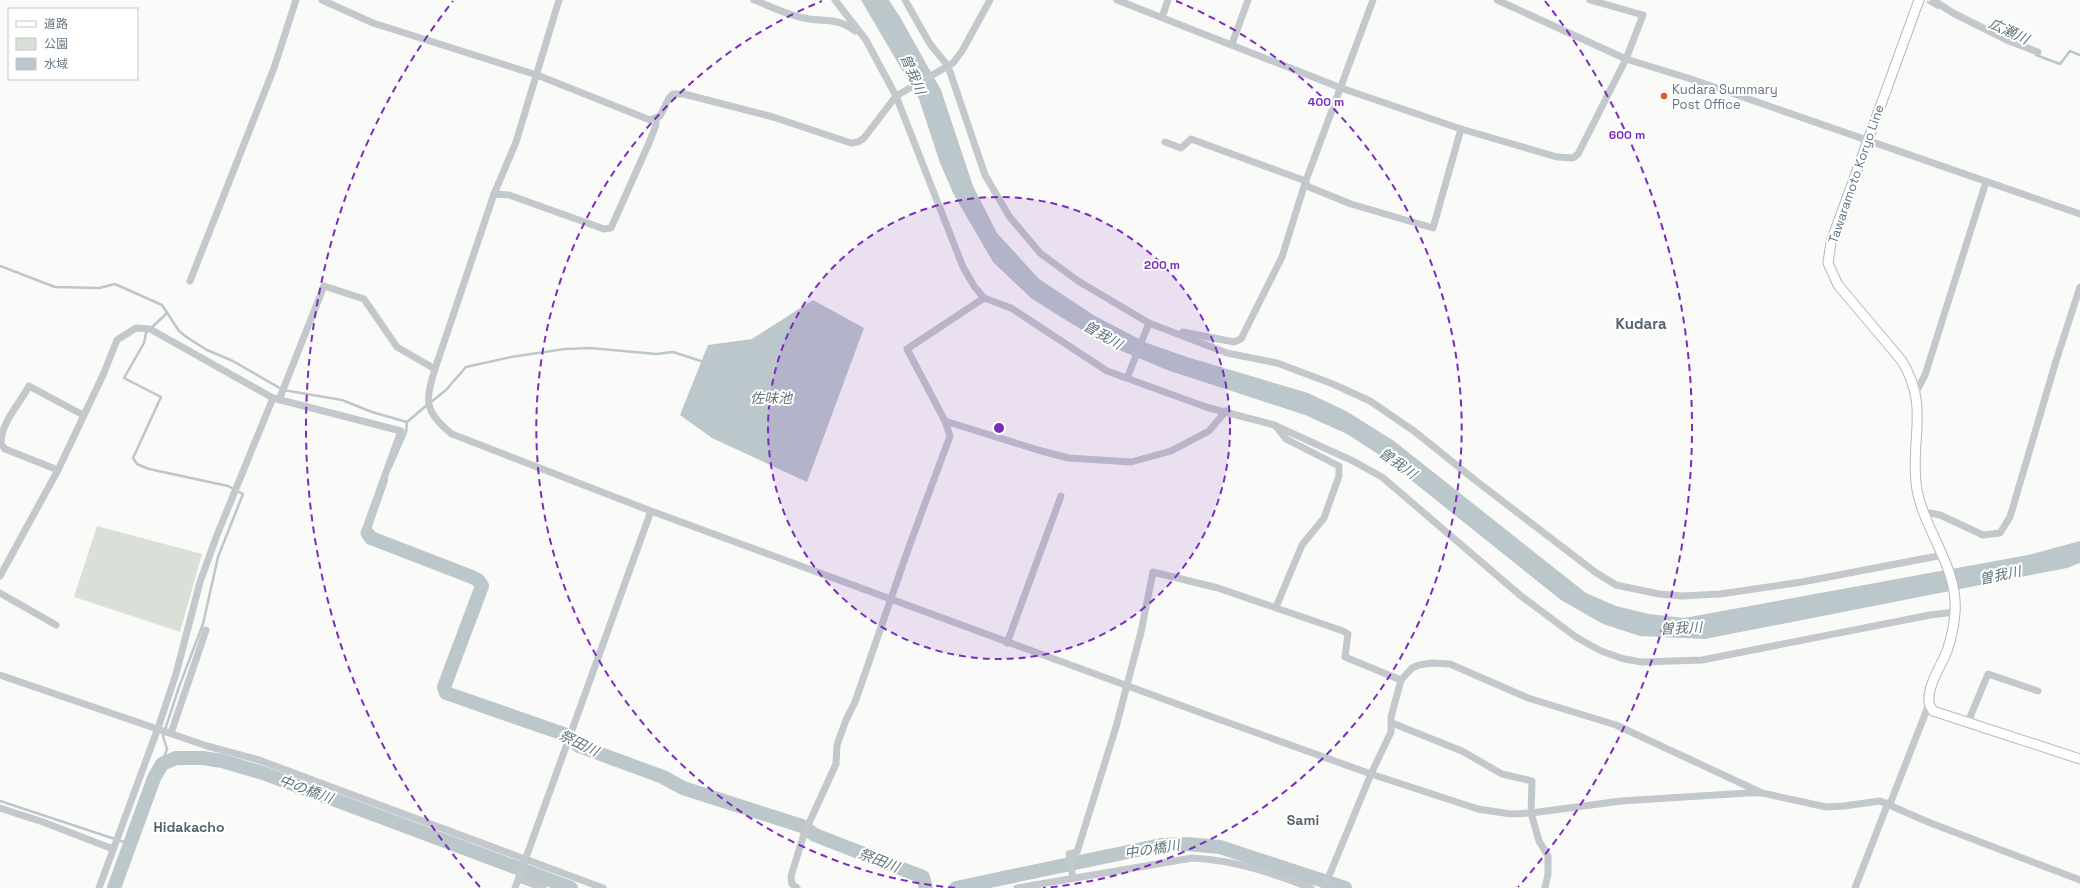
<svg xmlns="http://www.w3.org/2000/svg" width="2080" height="888" font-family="'Space Grotesk','Noto Sans JP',sans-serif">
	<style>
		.green { fill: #dadfd7 }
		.water { fill: #bbc7cb }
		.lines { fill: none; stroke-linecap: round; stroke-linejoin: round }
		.stream { stroke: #bbc7cb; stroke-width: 2.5 }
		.river { stroke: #bbc7cb; stroke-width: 14 }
		.secondary-casing { stroke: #b3babf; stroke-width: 11 }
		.minor { stroke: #c3c8cc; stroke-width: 7 }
		.secondary { stroke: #fff; stroke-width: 9 }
		.ring { fill: none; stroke: #7b2cbf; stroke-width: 2; stroke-dasharray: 7 5 }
		.poi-dot { fill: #e4572e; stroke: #fff; stroke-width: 1.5 }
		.labels { text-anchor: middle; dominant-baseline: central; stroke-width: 4; stroke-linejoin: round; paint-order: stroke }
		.poi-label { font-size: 13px; fill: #657683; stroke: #fff; text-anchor: start }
		.street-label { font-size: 13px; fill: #657683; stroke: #fff }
		.water-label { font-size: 14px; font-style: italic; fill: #60757c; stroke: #fff }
		.neighbourhood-label { font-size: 14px; font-weight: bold; fill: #57646e; stroke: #fff }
		.quarter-label { font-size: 15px; font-weight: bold; fill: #57646e; stroke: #fff }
		.centre { fill: #7b2cbf; stroke: #fff; stroke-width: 2 }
		.ring-label { font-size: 12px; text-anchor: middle; font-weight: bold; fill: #7b2cbf; stroke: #fff; stroke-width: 4; stroke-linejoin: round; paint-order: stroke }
	</style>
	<rect width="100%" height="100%" fill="#fafaf8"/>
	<path class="green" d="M 97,526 L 202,554 L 180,632 L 74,597 Z"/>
	<g class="water">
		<path d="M 861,0 L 889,0 L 900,17 L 941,90 L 973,186 L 997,233 L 1039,279 L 1095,316 L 1147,343 L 1187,357 L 1308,393 L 1346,411 L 1394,441 L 1586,593 L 1616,606 L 1649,614 L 1684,618 L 2028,555 L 2080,541 L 2080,563 L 2067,568 L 1705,639 L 1640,636 L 1603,624 L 1561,600 L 1381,456 L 1347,434 L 1305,415 L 1167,370 L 1103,343 L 1032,299 L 993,262 L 954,195 L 940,163 L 919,99 Z"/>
		<path d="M 813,300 L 864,328 L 807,482 L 712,438 L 680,415 L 708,345 L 752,339 Z"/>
	</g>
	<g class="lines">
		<g class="stream">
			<path d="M 1928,2 L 1938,8"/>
			<path d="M 2036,55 L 2060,64 L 2070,51 L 2080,55"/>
			<path d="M 0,266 L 55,287 L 99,288 L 115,284 L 162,305 L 179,331 L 188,338 L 207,350 L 233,361 L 283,390 L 342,400 L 372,412 L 407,422"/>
			<path d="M 431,402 L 446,390 L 466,367 L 511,357 L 565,349 L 590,348 L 656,354 L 673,352 L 704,362"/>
			<path d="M 391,467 L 406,432 L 407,422 L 427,405"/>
			<path d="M 368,534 L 387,480"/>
			<path d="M 162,764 L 167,749 L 163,736 L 179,687 L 203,624 L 218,557 L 243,494 L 228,486 L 149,469 L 137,464 L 133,458 L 161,397 L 124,378 L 144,343 L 146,333 L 167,313"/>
			<path d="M 0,801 L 130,844"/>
		</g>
		<g class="river">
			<path d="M 368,534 L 371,538 L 472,577 L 478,580 L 482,586 L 444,687 L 446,693 L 564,734 L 579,746 L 663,777 L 683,788 L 802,826 L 815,835 L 923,877 L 926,888"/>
			<path d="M 114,888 L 154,778 L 162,764 L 176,758 L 203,758 L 222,761 L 263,773 L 571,888"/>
			<path d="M 956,888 L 1161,845 L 1187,844 L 1220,847 L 1345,888"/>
		</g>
		<defs>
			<path id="secondary" d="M 1919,0 L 1831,242 L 1828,263 L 1838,285 L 1902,361 C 1929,406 1911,436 1916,483 C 1921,528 1959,566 1955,613 C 1954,626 1951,639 1947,651 C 1941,666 1927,686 1929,703 C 1929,705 1932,708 1933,711 L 2080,759"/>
		</defs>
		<use href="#secondary" class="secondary-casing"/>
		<g class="minor">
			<path d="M 322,0 L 373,23 L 537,75 L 650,120 L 660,116 L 669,98 L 673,94 L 684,94 L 773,117 L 851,143 L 858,142 L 864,138 L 896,96 L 953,63 L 962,51 L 990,0"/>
			<path d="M 754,0 C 770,6 787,15 804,18 C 826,23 835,16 855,31"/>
			<path d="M 835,0 L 866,40 L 896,96 L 963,267 L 974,286 L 984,298 L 1011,308 L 1107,371 L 1206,407 L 1274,425 L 1353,461 L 1382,477 L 1521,596 L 1576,637 L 1601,651 L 1624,659 L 1642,662 L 1702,660 L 1930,615 L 1955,612"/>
			<path d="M 905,0 L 930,44 L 948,66 L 985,175 L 1009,216 L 1040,253 L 1078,281 L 1149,323 L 1227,353 L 1277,363 L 1333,384 L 1370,401 L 1414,431 L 1475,480 L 1595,572 L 1616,585 L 1659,594 L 1682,596 L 1720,594 L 1802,582 L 1943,555"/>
			<path d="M 1117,0 L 1341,88 L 1461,129 L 1557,157 L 1573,158 L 1578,154 L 1626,59 L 1643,15 L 1590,0"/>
			<path d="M 1497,0 L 1626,59 L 1691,79 L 2080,214"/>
			<path d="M 1933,0 L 1953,13 L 2009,41 L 2038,52"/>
			<path d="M 1162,17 L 1168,0"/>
			<path d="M 1232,44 L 1248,0"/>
			<path d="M 1165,142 L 1181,148 L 1191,139 L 1303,180 L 1309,187 L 1351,204 L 1433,228 L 1461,129"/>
			<path d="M 494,194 L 509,195 L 604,229 L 611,228 L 649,143 L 656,125 L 656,119"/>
			<path d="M 190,281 L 274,68 L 296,0"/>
			<path d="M 1183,332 L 1234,342 L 1241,339 L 1282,257 L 1305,183 L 1373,0"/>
			<path d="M 1127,378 L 1149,323"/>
			<path d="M 1916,392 L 1925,375 L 1986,182"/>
			<path d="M 279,400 L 324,286 L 364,299 L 397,347 L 435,369"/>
			<path d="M 945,421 L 1038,450 L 1068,458 L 1131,462 L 1171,451 L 1209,431 L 1226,411"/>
			<path d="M 1276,426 L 1286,439 L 1339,466 L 1339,476 L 1324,518 L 1302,545 L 1276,607"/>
			<path d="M 58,470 L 5,449 L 1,444 C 1,422 19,405 29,386 L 83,415"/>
			<path d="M 651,511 L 1207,715 L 1371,774 L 1478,809 L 1511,814 L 1531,813 L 1621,801 L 1748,793 L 1762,793 L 1826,807 L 1844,806 L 1880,801 L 1928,822 L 2080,880"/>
			<path d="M 1924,512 L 1940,515 L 1983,535 L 2000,533 L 2010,517 L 2056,361 L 2080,287"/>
			<path d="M 0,576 L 58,470 L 103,375 L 117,340 L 136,328 L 150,329 L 273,398 L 401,431 L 364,533"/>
			<path d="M 0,593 L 56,625"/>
			<path d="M 1007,643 L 1061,496"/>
			<path d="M 0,675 L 207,746 L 259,760 L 603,888"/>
			<path d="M 1968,722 L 1988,674 L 2038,691"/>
			<path d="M 1392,723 L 1462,751 L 1502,774 L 1532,781 L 1531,813 L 1539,841 L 1548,856 L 1548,874 L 1545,888"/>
			<path d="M 171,733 L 206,630"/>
			<path d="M 1890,804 L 1929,704"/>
			<path d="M 0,808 L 43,822 L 113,849"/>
			<path d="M 1073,878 L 1069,854 L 1077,852 L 1116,727 L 1141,632 L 1153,572 L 1218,588 L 1343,631 L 1348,634 L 1345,657 L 1401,680"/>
			<path d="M 519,879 L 543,888"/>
			<path d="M 99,888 L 158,728 L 176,674 L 200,582 L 217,535 L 273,398"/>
			<path d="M 515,888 L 651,511 L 452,434 C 424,412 425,401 435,369 L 494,194 L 516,142 L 559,0"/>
			<path d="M 797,888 L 792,884 L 791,876 L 804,834 L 836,764 L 837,745 L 846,720 L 855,702 L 910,544 L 950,436 L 945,421 L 907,349 L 984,298"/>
			<path d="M 1017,888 L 1192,858 C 1235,860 1272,873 1311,888"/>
			<path d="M 1324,888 L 1371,774 L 1391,732 L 1391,717 L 1401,680 L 1412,668 L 1419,665 L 1431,663 L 1450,664 L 1528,698 L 1616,725 L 1760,792"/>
			<path d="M 1855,888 L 1888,803"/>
		</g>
		<use href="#secondary" class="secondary"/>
	</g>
	<circle cx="999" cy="428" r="231" fill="#7b2cbf" fill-opacity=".12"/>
	<g class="ring">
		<circle cx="999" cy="428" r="231"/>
		<path d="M955 888A462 462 0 0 1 822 1M1176 1A462 462 0 0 1 1043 888"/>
		<path d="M480 887A693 693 0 0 1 453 1M1545 1A693 693 0 0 1 1518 887"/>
	</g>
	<circle class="poi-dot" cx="1664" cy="96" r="4"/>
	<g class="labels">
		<g class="poi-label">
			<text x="1672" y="89">Kudara Summary<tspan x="1672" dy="15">Post Office</tspan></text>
		</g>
		<g class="street-label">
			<text transform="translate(1856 174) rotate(-71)">Tawaramoto Koryo Line</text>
		</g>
		<g class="water-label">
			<text transform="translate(2009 31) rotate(25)">広瀬川</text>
			<text transform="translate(913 74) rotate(67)">曽我川</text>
			<text transform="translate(1103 335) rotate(30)">曽我川</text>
			<text x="771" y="398">佐味池</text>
			<text transform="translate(1398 463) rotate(36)">曽我川</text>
			<text transform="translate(2000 575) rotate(-12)">曽我川</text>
			<text transform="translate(1681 628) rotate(-3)">曽我川</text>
			<text transform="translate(579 743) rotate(26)">祭田川</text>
			<text transform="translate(306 789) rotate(20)">中の橋川</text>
			<text transform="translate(1152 849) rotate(-9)">中の橋川</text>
			<text transform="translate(879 860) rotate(21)">祭田川</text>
		</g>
		<g class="neighbourhood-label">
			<text x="1303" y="820">Sami</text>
			<text x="189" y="827">Hidakacho</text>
		</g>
		<g class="quarter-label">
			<text x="1641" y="323">Kudara</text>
		</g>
	</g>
	<circle cx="999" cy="428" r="6" class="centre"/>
	<g class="ring-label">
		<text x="1326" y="106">400 m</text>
		<text x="1627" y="139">600 m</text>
		<text x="1162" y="269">200 m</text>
	</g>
	<rect x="8" y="8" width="130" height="72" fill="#ffffff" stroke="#c1c8cd"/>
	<rect x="16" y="21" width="20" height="6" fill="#ffffff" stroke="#c1c8cd"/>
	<text x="44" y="28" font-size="12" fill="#657683">道路</text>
	<rect x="16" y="38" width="20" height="12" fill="#dadfd7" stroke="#c1c8cd"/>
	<text x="44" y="48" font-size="12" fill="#657683">公園</text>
	<rect x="16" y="58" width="20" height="12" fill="#bbc7cb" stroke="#c1c8cd"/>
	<text x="44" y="68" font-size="12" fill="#657683">水域</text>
</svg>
